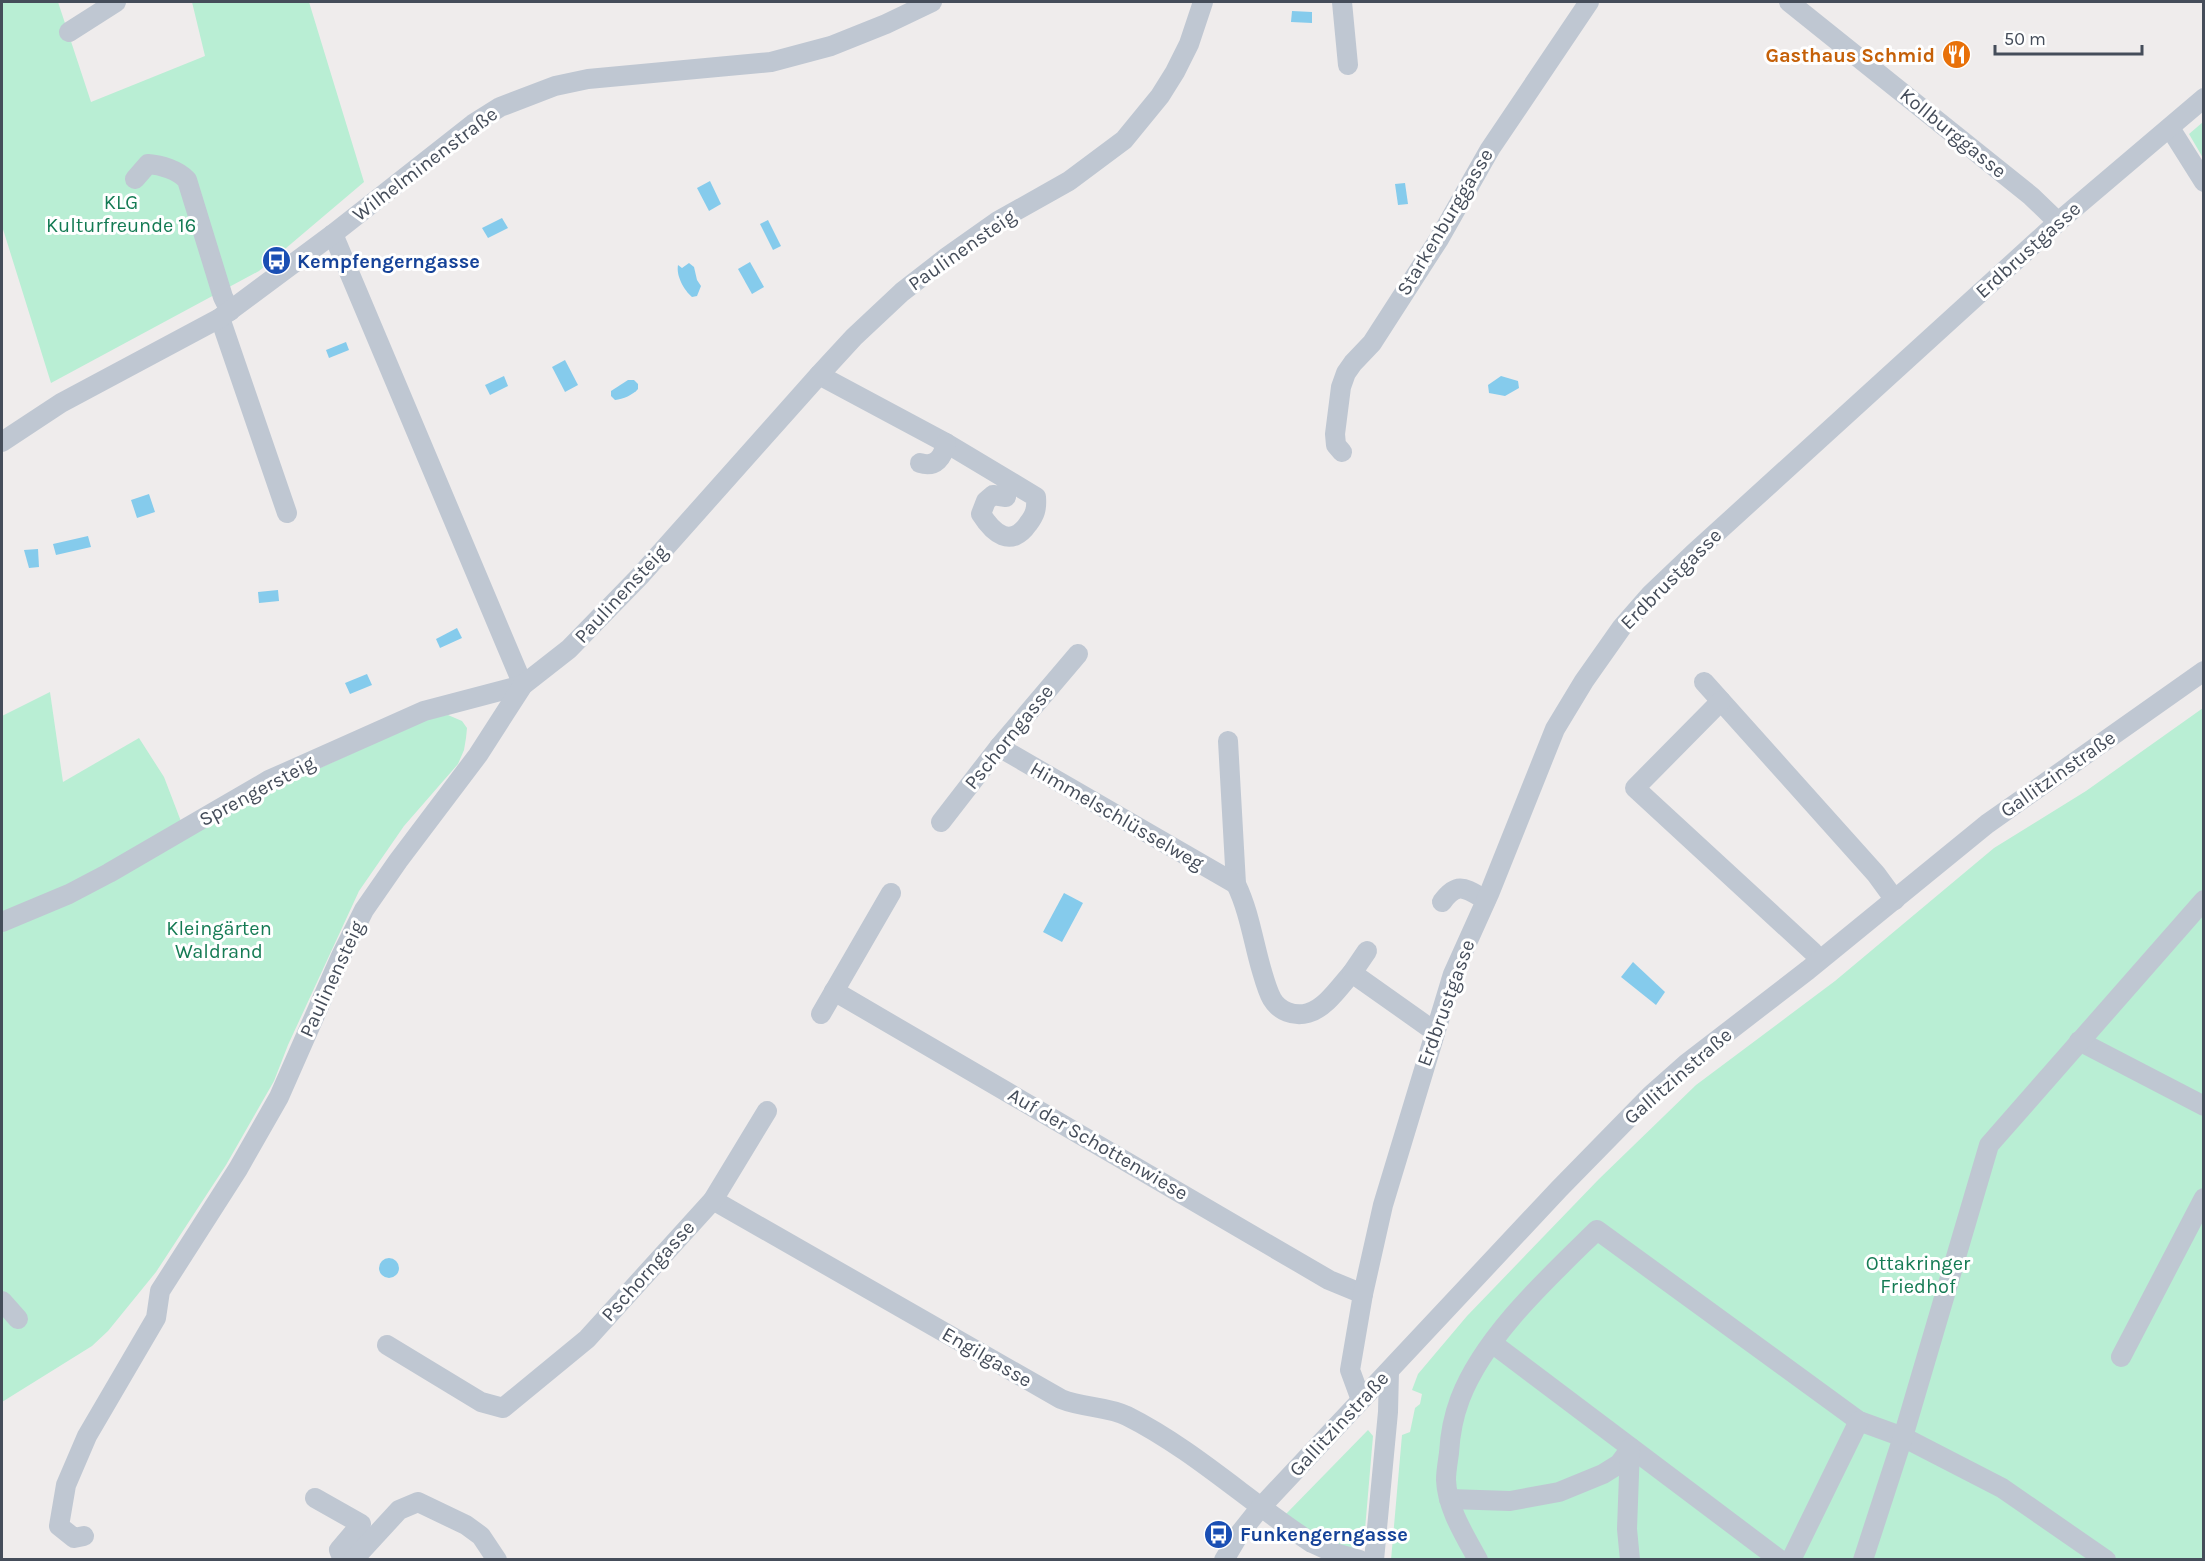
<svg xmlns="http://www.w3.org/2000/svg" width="2205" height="1561" font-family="Karla,sans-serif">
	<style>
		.green { fill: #b9eed4 }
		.water { fill: #85cbec }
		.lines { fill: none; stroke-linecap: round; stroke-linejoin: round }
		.minor { stroke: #bfc7d2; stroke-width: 20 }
		.labels { text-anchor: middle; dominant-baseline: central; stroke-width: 6; stroke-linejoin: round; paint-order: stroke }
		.food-label { font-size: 20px; font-weight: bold; fill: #c56008; stroke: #fff; text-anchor: end }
		.street-label { font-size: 20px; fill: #454d5a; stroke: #fff }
		.park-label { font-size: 20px; fill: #157b54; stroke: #fff }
		.transit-label { font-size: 20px; font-weight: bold; fill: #164399; stroke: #fff; text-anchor: start }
	</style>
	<rect width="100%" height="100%" fill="#efecec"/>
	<g class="green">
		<path d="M 2,2 L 58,2 L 91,102 L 205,56 L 192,2 L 309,2 L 364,182 L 259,271 L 51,383 L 2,226 Z"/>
		<path d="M 2203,122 L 2203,158 L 2189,134 Z"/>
		<path d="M 50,692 L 63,782 L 139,738 L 164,777 L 182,824 L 113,864 L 2,915 L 2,716 Z"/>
		<path d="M 2203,708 L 2203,1559 L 1391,1560 L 1402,1435 L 1410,1432 L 1415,1408 L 1420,1404 L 1422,1394 L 1412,1390 L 1418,1374 L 1467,1316 L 1599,1179 L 1696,1085 L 1835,981 L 1994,848 L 2086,791 Z"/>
		<path d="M 448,715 L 462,721 L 467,728 L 466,738 L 464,750 L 458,764 L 404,826 L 359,891 L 288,1045 L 274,1081 L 226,1165 L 156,1272 L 108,1331 L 92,1346 L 2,1402 L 2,931 L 267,792 L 434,716 Z"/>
		<path d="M 1368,1430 L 1373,1436 L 1364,1541 L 1359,1548 L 1355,1550 L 1314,1536 L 1285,1515 Z"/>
	</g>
	<g class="water">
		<path d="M 1292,11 L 1312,12 L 1312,23 L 1291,22 Z"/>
		<path d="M 710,181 L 721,204 L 709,211 L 697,188 Z"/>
		<path d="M 1405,183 L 1408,204 L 1398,205 L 1395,184 Z"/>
		<path d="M 502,218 L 508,228 L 488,238 L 482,228 Z"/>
		<path d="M 768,220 L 781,246 L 773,250 L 760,224 Z"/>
		<path d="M 750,262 L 764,287 L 752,294 L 738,269 Z"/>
		<path d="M 689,263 L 694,267 L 697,280 L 701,286 L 697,296 L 692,297 C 684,290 676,276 678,265 L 682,268 Z"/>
		<path d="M 346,342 L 349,350 L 329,358 L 326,350 Z"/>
		<path d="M 565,360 L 578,385 L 565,392 L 552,367 Z"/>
		<path d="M 504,376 L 508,386 L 490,395 L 485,385 Z"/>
		<path d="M 1501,376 L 1518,381 L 1519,388 L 1505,396 L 1489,393 L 1488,385 Z"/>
		<path d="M 628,380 L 634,380 L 638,384 L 638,389 C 633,395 623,399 615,400 L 611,396 L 611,391 Z"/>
		<path d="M 149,494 L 155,512 L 137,518 L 131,500 Z"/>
		<path d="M 88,536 L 91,547 L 56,555 L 53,544 Z"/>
		<path d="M 38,549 L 39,567 L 29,568 L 24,550 Z"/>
		<path d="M 278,590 L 279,601 L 259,603 L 258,592 Z"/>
		<path d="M 457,628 L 462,638 L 440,648 L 436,639 Z"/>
		<path d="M 367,674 L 372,685 L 350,694 L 345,683 Z"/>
		<path d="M 1064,893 L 1083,903 L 1062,942 L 1043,932 Z"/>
		<path d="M 1633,962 L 1665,992 L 1656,1005 L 1621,977 Z"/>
		<circle cx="389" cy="1268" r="10"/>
	</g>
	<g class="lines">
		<g class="minor">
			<path d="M 1342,2 L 1348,65"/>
			<path d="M 1789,2 L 2031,196 L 2058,222"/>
			<path d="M 69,32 L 116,2"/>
			<path d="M 2170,128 L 2204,182"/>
			<path d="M 135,179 L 148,164 C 161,165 178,170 187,180 L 223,297 L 230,311"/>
			<path d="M 333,234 L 523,685"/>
			<path d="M 220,318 L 287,513"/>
			<path d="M 819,375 L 946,443 L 1036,497 C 1037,509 1035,515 1028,524 C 1011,549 993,533 981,514 L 986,501 L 993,495 L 1006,497"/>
			<path d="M 2,442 L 61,403 L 220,318 L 333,234 L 473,124 L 500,107 L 555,86 L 588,79 L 771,62 L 831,46 L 886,24 L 932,2"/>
			<path d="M 1342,452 L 1336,445 L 1335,434 L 1341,387 L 1346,373 L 1353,363 L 1372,343 L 1439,239 L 1490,149 L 1589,2"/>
			<path d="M 920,463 C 936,468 943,457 946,443"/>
			<path d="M 1704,682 L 1876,874 L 1895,900"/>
			<path d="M 1721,701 L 1635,788 L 1813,952"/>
			<path d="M 1228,741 L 1236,884 C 1249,911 1253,940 1261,968 C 1264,978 1267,990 1272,999 C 1279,1011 1294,1017 1308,1013 C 1326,1008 1340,986 1352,973 L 1434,1031"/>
			<path d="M 999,747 L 1236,884"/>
			<path d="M 941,822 L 999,747 L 1078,654"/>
			<path d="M 1442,902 C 1458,880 1466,889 1486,900"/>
			<path d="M 2,922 L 69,894 L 109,873 L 269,780 L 424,711 L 523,685"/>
			<path d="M 1352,973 L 1367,951"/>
			<path d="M 834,991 L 1329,1280 L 1363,1294"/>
			<path d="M 821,1014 L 891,893"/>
			<path d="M 2079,1041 L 2204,1106"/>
			<path d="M 713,1200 L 1061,1399 C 1083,1408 1107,1406 1127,1416 C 1193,1449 1250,1503 1312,1543 L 1332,1552 L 1360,1560"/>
			<path d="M 2,1301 L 18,1319"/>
			<path d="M 1492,1343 L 1780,1560"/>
			<path d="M 387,1345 L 481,1402 L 503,1408 L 587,1339 L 713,1200 L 767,1111"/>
			<path d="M 2121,1357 L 2204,1198"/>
			<path d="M 1361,1400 L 1350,1370 L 1363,1294 L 1383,1205 L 1453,974 L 1489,894 L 1555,729 L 1584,681 L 1622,627 L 1650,595 L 1693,554 L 2058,222 L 2204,98"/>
			<path d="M 315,1498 L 361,1524 L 339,1550 L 343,1560"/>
			<path d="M 1449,1499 L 1510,1501 L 1559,1492 L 1603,1474 L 1619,1464 L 1631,1448"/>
			<path d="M 84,1536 L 74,1538 L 59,1526 L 66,1485 L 87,1436 L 156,1318 L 160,1291 L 238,1169 L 279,1097 L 341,956 L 364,910 L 398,861 L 478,755 L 523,685 L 569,649 L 640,576 L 819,375 L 854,337 L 902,292 L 947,257 L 998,221 L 1069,181 L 1124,140 L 1160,96 L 1175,72 L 1189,44 L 1203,2"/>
			<path d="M 353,1560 L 399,1510 L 418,1502 L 466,1525 L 481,1536 L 497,1560"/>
			<path d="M 1224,1560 L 1240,1533 L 1260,1508 L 1559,1189 L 1651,1095 L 1686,1064 L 1808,970 L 1987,824 L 2204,671"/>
			<path d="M 1374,1560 L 1388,1412 L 1389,1371"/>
			<path d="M 1478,1560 C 1465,1536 1447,1508 1446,1480 C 1446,1471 1448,1461 1449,1453 C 1450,1435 1454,1415 1460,1399 C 1484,1336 1549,1277 1597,1230 L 1859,1421 L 1903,1437 L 2002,1488 L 2106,1560"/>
			<path d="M 1630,1560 L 1627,1529 L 1630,1448"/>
			<path d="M 1791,1560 L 1859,1421"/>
			<path d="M 1863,1560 L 1903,1437 L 1989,1145 L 2204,900"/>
		</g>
	</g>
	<defs>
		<symbol id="restaurant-disc" viewBox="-11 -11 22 22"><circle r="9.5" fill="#e8710a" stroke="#fff"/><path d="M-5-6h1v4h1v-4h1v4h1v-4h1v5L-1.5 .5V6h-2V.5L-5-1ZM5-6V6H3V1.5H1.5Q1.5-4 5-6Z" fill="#fff"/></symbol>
		<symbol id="bus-disc" viewBox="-11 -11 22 22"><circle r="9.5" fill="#1a4fb4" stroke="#fff"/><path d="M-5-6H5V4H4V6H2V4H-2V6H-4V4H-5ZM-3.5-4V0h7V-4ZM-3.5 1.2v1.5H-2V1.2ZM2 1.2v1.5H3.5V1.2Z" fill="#fff"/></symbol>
	</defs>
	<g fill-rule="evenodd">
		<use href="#restaurant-disc" x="1940" y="38" width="33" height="33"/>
		<use href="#bus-disc" x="260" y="244" width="33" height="33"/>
		<use href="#bus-disc" x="1202" y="1518" width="33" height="33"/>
	</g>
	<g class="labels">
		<g class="food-label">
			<text x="1935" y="55">Gasthaus Schmid</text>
		</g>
		<g class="street-label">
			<text transform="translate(1953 133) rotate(39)">Kollburggasse</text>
			<text transform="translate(425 164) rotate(-37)">Wilhelminenstraße</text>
			<text transform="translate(1445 222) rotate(-59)">Starkenburggasse</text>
			<text transform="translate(962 250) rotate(-35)">Paulinensteig</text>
			<text transform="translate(2028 250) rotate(-42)">Erdbrustgasse</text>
			<text transform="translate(1671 579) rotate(-45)">Erdbrustgasse</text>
			<text transform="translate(621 594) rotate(-47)">Paulinensteig</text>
			<text transform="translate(1009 737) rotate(-51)">Pschorngasse</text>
			<text transform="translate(2058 774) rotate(-35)">Gallitzinstraße</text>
			<text transform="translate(257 791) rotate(-28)">Sprengersteig</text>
			<text transform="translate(1117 816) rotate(30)">Himmelschlüsselweg</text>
			<text transform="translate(332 979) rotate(-65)">Paulinensteig</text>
			<text transform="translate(1446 1003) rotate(-70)">Erdbrustgasse</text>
			<text transform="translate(1678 1076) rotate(-41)">Gallitzinstraße</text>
			<text transform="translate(1098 1144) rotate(30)">Auf der Schottenwiese</text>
			<text transform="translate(648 1271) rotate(-48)">Pschorngasse</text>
			<text transform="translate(987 1357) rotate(30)">Engilgasse</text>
			<text transform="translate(1339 1424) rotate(-47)">Gallitzinstraße</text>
		</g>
		<g class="park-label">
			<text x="121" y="202">KLG<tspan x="121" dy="23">Kulturfreunde 16</tspan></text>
			<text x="219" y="928">Kleingärten<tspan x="219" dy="23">Waldrand</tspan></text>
			<text x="1918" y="1263">Ottakringer<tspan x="1918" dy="23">Friedhof</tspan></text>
		</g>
		<g class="transit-label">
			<text x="297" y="261">Kempfengerngasse</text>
			<text x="1240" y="1534">Funkengerngasse</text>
		</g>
	</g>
	<rect width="2205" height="1561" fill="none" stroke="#454d5a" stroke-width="6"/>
	<path d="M1995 45v9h147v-9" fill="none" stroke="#454d5a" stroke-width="3"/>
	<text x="2004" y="45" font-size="18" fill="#454d5a" stroke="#ffffff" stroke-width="4.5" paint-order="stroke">50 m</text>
</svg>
